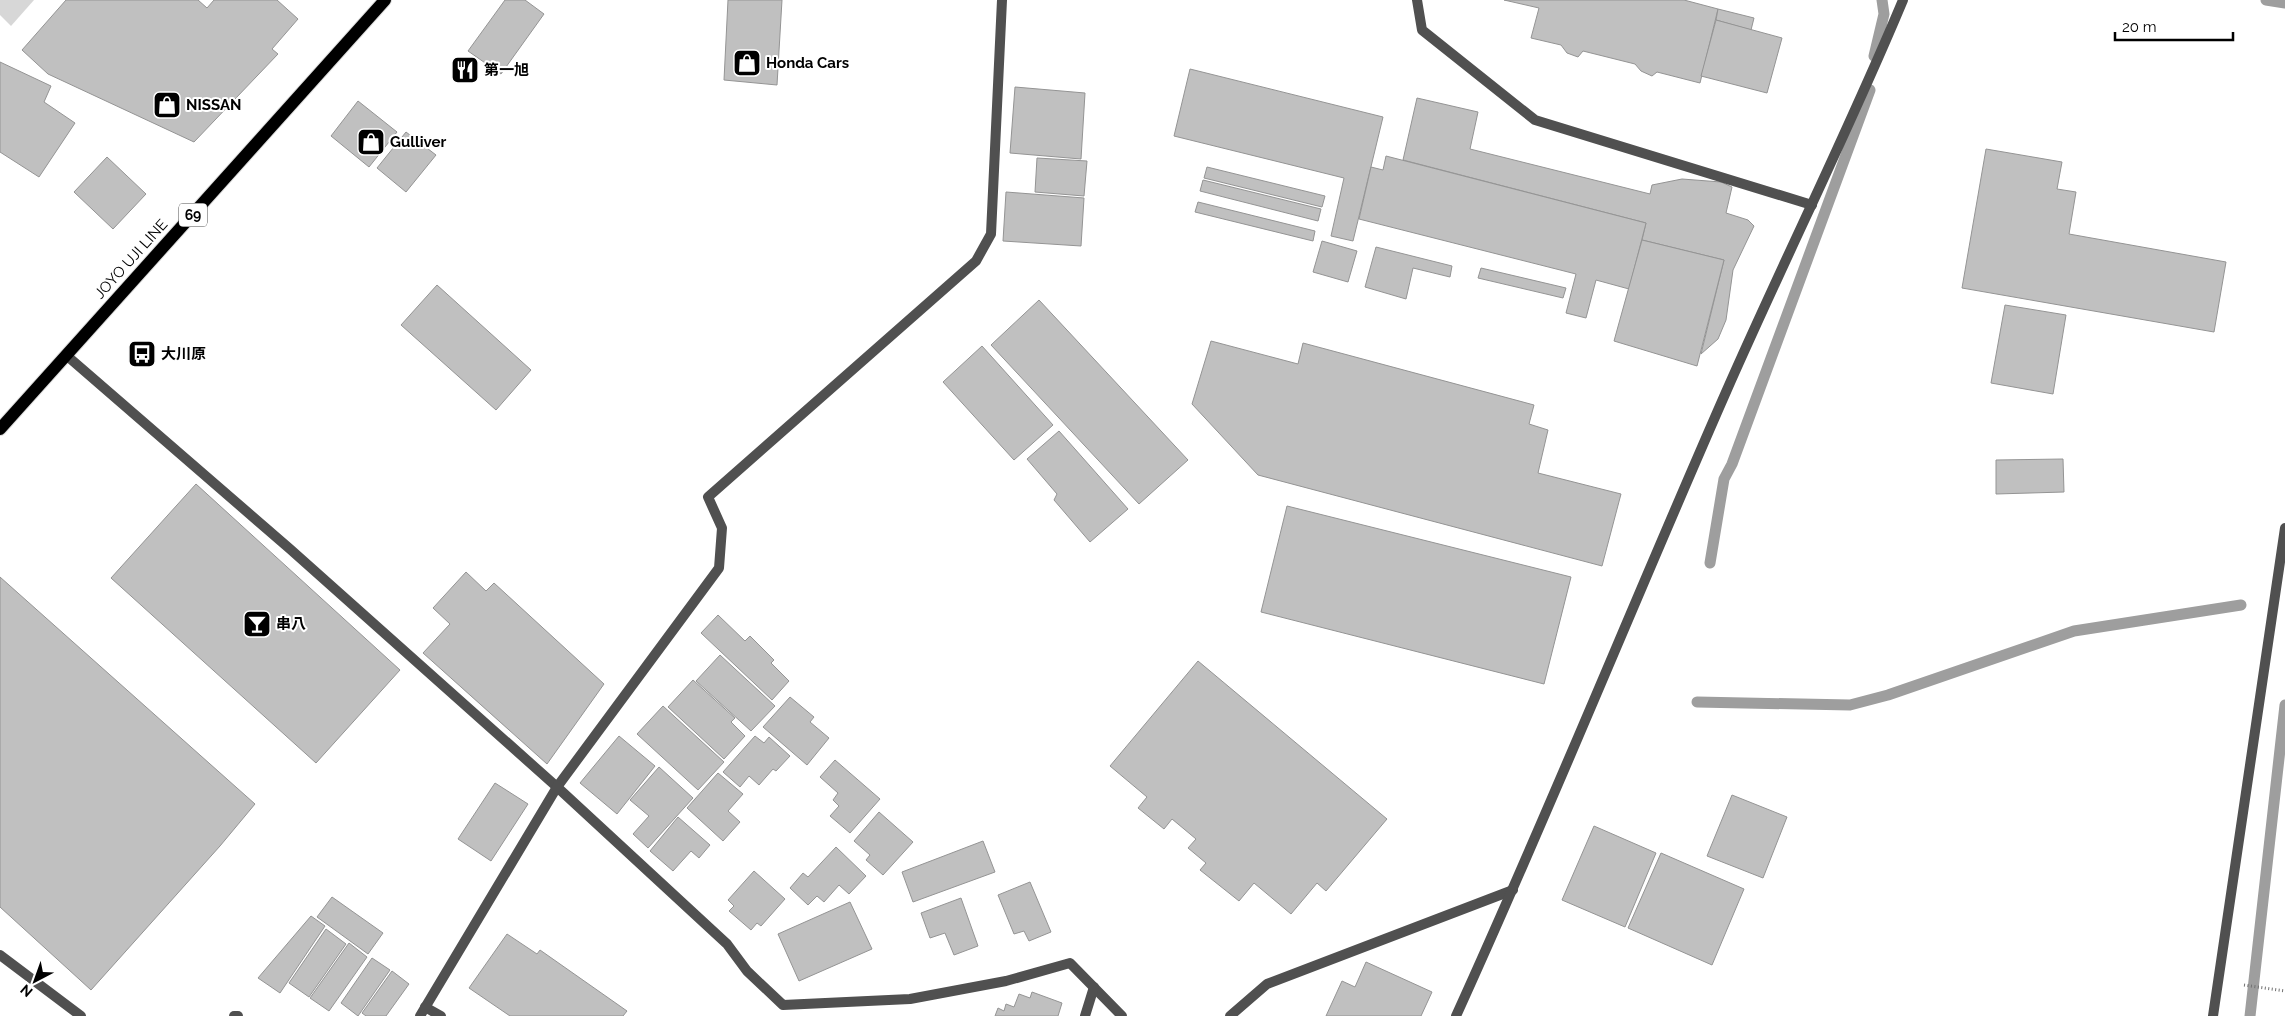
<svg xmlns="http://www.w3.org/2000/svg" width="2285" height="1016" font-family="Raleway,'Noto Sans JP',sans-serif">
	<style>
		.green { fill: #d7d7d7 }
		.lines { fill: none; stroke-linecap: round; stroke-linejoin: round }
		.stream { stroke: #9e9e9e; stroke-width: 11 }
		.building { fill: #c0c0c0; stroke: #949494 }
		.primary-casing { stroke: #dbdbdb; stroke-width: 14 }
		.path { stroke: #727272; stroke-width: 3; stroke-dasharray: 1 2.5; stroke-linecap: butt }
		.lane { stroke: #505050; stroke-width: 10 }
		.street { stroke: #505050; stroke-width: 10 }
		.primary { stroke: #000; stroke-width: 12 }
		.labels { text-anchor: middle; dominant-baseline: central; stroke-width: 4; stroke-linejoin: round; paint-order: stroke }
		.shield { fill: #fff; stroke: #4c4c4c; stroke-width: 1 }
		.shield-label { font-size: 14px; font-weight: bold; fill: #000 }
		.poi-label { font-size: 15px; font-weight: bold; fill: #000; stroke: #fff; text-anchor: start }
		.street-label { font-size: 15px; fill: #000; stroke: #fff }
	</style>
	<rect width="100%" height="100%" fill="#fff"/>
	<path class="green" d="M 0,0 L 34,0 L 11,26 L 0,15 Z"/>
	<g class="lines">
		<g class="stream">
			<path d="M 2266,0 L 2285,3"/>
			<path d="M 1874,56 L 1884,14 L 1882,0"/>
			<path d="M 1710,563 L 1724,479 L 1732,464 L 1870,90"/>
			<path d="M 1697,702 L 1850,705 L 1888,695 L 2074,631 L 2241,605"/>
			<path d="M 2250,1016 L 2285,705"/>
		</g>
	</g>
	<g class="building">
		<path d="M 66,0 L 198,0 L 207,8 L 214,0 L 277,0 L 298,19 L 272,49 L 278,54 L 194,142 L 48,74 L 22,50 Z"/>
		<path d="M 505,0 L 525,0 L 544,14 L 501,74 L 468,51 Z"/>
		<path d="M 728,0 L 782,0 L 777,85 L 724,80 Z"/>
		<path d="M 1504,0 L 1684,0 L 1718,9 L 1700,83 L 1657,72 L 1652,76 L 1641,71 L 1635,64 L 1583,51 L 1578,57 L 1567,53 L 1561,45 L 1531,38 L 1539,8 Z"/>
		<path d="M 1718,9 L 1754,18 L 1751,30 L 1716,20 Z"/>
		<path d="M 1716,20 L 1782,38 L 1767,93 L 1701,76 Z"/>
		<path d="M 0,62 L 51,86 L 44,102 L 75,123 L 39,177 L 0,152 Z"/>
		<path d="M 1190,69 L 1383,117 L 1353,241 L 1331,236 L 1344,178 L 1174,136 Z"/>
		<path d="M 1015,87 L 1085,93 L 1081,159 L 1010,153 Z"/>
		<path d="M 1417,98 L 1478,112 L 1470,149 L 1650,194 L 1652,185 L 1682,179 L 1721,182 L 1732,187 L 1726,213 L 1748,220 L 1754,226 L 1733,270 L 1726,320 L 1718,339 L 1701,354 L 1724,260 L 1642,240 L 1646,223 L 1403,160 Z"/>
		<path d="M 358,101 L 397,132 L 369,167 L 331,136 Z"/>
		<path d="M 406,132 L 436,155 L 406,192 L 377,168 Z"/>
		<path d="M 1986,149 L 2062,162 L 2057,189 L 2076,192 L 2069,234 L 2226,262 L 2214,332 L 1962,288 Z"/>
		<path d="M 1386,156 L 1646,223 L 1629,289 L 1596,280 L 1586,318 L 1566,313 L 1576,274 L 1359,219 L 1371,167 L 1383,170 Z"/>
		<path d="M 107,157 L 146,194 L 113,229 L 74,192 Z"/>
		<path d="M 1037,158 L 1087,161 L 1084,196 L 1035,192 Z"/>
		<path d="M 1207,167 L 1325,196 L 1322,207 L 1204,178 Z"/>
		<path d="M 1203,180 L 1321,209 L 1318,221 L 1200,191 Z"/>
		<path d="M 1006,192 L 1084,198 L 1081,246 L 1003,241 Z"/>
		<path d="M 1198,202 L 1315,231 L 1313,241 L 1195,212 Z"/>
		<path d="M 1642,240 L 1724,260 L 1697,366 L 1614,341 Z"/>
		<path d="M 1322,241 L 1357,251 L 1348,282 L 1313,272 Z"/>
		<path d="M 1376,247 L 1452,266 L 1450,277 L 1413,268 L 1406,299 L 1365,287 Z"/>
		<path d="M 1481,268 L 1566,288 L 1563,298 L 1478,278 Z"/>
		<path d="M 437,285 L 531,370 L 496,410 L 401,325 Z"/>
		<path d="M 1039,300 L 1188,460 L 1139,504 L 991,345 Z"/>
		<path d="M 2005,305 L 2066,315 L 2053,394 L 1991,383 Z"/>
		<path d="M 1211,341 L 1298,364 L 1303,343 L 1534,405 L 1529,424 L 1548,430 L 1538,473 L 1621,494 L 1602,566 L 1258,475 L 1192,404 Z"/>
		<path d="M 982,346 L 1053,425 L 1014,460 L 943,382 Z"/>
		<path d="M 1059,431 L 1128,509 L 1090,542 L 1054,500 L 1057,494 L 1027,459 Z"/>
		<path d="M 2063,459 L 2064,492 L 1996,494 L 1996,460 Z"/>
		<path d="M 196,484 L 400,670 L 316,763 L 111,578 Z"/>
		<path d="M 1287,506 L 1571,577 L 1544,684 L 1261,612 Z"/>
		<path d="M 466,572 L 486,591 L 494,583 L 604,684 L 547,764 L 423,653 L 450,624 L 433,608 Z"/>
		<path d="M 0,577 L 255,804 L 220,846 L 91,990 L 0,907 Z"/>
		<path d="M 718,615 L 745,641 L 750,636 L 774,660 L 771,663 L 789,681 L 772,700 L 701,633 Z"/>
		<path d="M 720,655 L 775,706 L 751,731 L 696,681 Z"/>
		<path d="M 1198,661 L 1387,819 L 1326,891 L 1317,883 L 1291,914 L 1254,883 L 1239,901 L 1200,870 L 1206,863 L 1188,848 L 1196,839 L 1172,819 L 1164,829 L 1138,808 L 1147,797 L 1110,766 Z"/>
		<path d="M 693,680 L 735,718 L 731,722 L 745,736 L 724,759 L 668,707 Z"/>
		<path d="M 790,697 L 814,717 L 810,722 L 829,738 L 807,765 L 763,727 Z"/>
		<path d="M 663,706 L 724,762 L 698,790 L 637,734 Z"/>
		<path d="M 619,736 L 655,766 L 617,814 L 580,783 Z"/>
		<path d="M 755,736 L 764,743 L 769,737 L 790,756 L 776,771 L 773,769 L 759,785 L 749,776 L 740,787 L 723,772 Z"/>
		<path d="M 835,760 L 880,799 L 850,833 L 830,816 L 839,806 L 833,800 L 838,793 L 820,777 Z"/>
		<path d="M 659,767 L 693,798 L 648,848 L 633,834 L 649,816 L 630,800 Z"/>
		<path d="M 718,773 L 743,794 L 728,811 L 740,822 L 723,841 L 687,808 Z"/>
		<path d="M 495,783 L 528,804 L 491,861 L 458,839 Z"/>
		<path d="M 1732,795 L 1787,817 L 1763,878 L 1707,856 Z"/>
		<path d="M 879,812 L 913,842 L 883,875 L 866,860 L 870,855 L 854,841 Z"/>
		<path d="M 678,817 L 710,845 L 699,858 L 691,851 L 673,871 L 650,851 Z"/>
		<path d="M 1594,826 L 1656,853 L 1625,927 L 1562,900 Z"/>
		<path d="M 983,841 L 995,872 L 913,902 L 902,872 Z"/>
		<path d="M 836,847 L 866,876 L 849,894 L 839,885 L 824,902 L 817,896 L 808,905 L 790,888 L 803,873 L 808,877 Z"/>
		<path d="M 1661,853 L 1744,889 L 1712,965 L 1628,928 Z"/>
		<path d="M 754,871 L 785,899 L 761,926 L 757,923 L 751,930 L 729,911 L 734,906 L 728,900 Z"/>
		<path d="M 1030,882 L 1051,932 L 1029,941 L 1024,931 L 1014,934 L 998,895 Z"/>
		<path d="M 332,897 L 383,933 L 368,954 L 317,917 Z"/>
		<path d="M 961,898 L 978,946 L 954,955 L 945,933 L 930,938 L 921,913 Z"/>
		<path d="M 850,902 L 872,949 L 799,981 L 778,934 Z"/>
		<path d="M 311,916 L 325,926 L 280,993 L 258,978 Z"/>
		<path d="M 326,929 L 346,944 L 309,997 L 289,983 Z"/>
		<path d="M 507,934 L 537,954 L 540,950 L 627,1011 L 623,1016 L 510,1016 L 469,988 Z"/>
		<path d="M 349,943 L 367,957 L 329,1011 L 310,998 Z"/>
		<path d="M 372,958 L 390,970 L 358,1016 L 341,1003 Z"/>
		<path d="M 1366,962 L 1432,992 L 1421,1016 L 1326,1016 L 1342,981 L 1355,987 Z"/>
		<path d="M 392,971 L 409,984 L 386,1016 L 366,1016 L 362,1013 Z"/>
		<path d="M 1032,992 L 1062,1003 L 1058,1016 L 995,1016 L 998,1008 L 1004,1011 L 1006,1004 L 1014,1007 L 1019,994 L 1030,998 Z"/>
	</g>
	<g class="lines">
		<defs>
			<path id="primary" d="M 0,429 L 385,0"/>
		</defs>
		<use href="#primary" class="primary-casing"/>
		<path class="path" d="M 2244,985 L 2285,991"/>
		<g class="lane">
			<path d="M 1417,0 L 1422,30 L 1535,120 L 1812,205"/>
			<path d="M 66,355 L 290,549 L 557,787"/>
			<path d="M 2213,1016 L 2285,528"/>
		</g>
		<g class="street">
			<path d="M 557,787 L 727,944 L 747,971 L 783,1005 L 910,999 L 1006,981 L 1070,963 L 1122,1016"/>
			<path d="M 0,955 L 81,1016"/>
			<path d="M 425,1007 L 441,1016"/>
			<path d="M 234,1016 L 238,1016"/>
			<path d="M 420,1016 L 557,787 L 719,568 L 722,528 L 708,497 L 976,261 L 991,234 L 1002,0"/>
			<path d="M 1085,1016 L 1094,987"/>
			<path d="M 1230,1016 L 1267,984 L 1513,890"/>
			<path d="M 1456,1016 C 1550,810 1635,599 1726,392 C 1784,260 1848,132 1903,0"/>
		</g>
		<use href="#primary" class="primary"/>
	</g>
	<defs>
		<symbol id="shop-square" viewBox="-11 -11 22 22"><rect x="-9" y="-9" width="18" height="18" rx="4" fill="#000" stroke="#fff"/><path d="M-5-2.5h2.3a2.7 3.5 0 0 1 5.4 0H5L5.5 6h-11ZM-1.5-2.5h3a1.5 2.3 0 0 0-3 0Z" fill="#fff"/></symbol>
		<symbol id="restaurant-square" viewBox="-11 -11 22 22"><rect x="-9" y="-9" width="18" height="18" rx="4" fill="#000" stroke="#fff"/><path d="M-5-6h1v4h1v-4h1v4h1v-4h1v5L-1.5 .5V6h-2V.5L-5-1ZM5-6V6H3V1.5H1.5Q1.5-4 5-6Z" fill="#fff"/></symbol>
		<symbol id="bus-square" viewBox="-11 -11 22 22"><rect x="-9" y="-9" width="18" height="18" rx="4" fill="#000" stroke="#fff"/><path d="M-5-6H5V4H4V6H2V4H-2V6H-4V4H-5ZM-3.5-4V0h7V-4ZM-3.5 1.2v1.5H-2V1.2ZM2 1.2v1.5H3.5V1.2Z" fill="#fff"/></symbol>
		<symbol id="bar-square" viewBox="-11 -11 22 22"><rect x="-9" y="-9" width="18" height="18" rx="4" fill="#000" stroke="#fff"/><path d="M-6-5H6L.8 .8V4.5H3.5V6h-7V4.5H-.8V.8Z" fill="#fff"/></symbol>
	</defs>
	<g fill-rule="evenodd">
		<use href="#shop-square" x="731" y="47" width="32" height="32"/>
		<use href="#restaurant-square" x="449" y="54" width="32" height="32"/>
		<use href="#shop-square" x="151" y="89" width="32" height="32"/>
		<use href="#shop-square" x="355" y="126" width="32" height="32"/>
		<use href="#bus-square" x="126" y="338" width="32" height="32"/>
		<use href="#bar-square" x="241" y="608" width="32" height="32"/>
	</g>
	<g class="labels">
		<rect class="shield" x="179" y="203.5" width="28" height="23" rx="4"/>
		<g class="shield-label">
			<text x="193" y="215">69</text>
		</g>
		<g class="poi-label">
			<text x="766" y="63">Honda Cars</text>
			<text x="484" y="70">第一旭</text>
			<text x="186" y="105">NISSAN</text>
			<text x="390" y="142">Gulliver</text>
			<text x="161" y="354">大川原</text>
			<text x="276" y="624">串八</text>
		</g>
		<g class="street-label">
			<text transform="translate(131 259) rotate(-48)">JOYO UJI LINE</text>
		</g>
	</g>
	<g transform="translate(35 981) rotate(221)" stroke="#ffffff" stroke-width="4" paint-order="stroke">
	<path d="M0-4L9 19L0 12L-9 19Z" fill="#000000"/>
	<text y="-8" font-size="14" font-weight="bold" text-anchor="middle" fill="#000000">N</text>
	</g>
	<path d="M2115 32v8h118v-8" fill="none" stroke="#000000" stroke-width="2.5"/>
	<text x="2122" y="32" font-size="15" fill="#000000" stroke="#ffffff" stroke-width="4" paint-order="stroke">20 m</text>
</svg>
